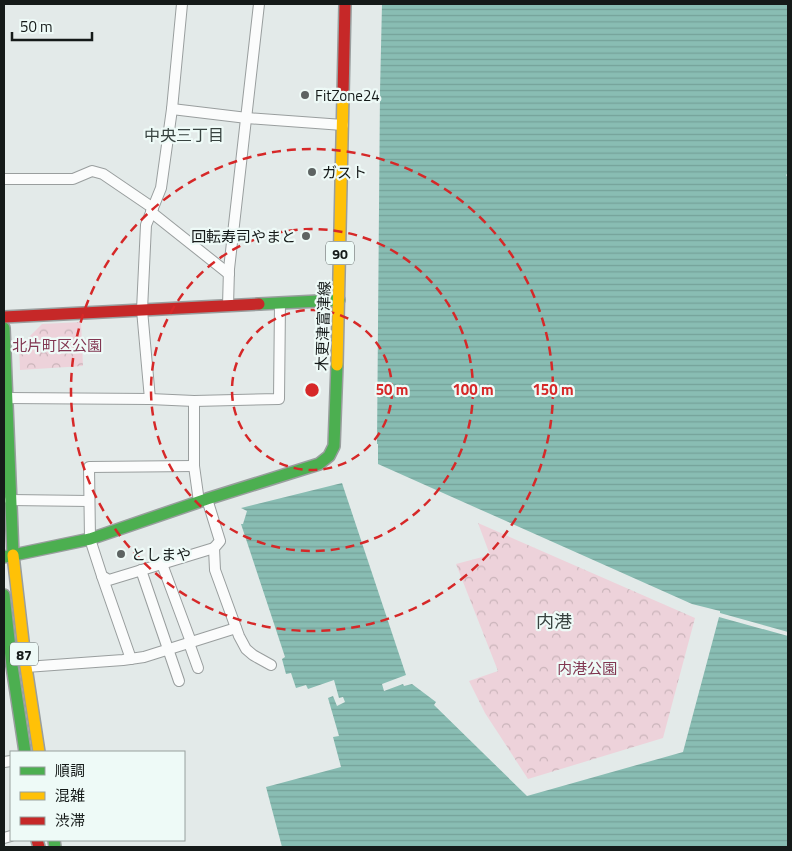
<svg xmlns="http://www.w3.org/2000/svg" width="792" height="851" font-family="'Titillium Web','Noto Sans JP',sans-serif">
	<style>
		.park { fill: url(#park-crowns) }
		.water { fill: url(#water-rules) }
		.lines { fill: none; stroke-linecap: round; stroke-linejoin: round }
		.street-casing { stroke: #999e9e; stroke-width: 12 }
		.fast-casing { stroke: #999e9e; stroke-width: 14 }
		.slow-casing { stroke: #999e9e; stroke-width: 14 }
		.jam-casing { stroke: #999e9e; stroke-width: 14 }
		.street { stroke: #fbfcfc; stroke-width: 10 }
		.fast { stroke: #4caf50; stroke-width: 11 }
		.slow { stroke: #ffc107; stroke-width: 11 }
		.jam { stroke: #c62828; stroke-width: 11 }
		.ring { fill: none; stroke: #d62828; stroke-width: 2.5; stroke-dasharray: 9 6 }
		.poi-dot { fill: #5d6362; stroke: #eefaf7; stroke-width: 2 }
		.labels { text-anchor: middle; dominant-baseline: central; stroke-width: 4.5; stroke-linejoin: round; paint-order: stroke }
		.shield { fill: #eefaf7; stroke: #565d5c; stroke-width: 1 }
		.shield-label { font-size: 14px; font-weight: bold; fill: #151a19 }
		.poi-label { font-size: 15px; fill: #151a19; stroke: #eefaf7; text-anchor: start }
		.street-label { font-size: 15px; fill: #151a19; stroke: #eefaf7 }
		.park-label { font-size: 15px; fill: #813651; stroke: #eefaf7 }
		.neighbourhood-label { font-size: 16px; fill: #384340; stroke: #eefaf7 }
		.quarter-label { font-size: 18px; fill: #384340; stroke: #eefaf7 }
		.centre { fill: #d62828; stroke: #eefaf7; stroke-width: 2.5 }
		.ring-label { font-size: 15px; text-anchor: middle; font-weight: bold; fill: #d62828; stroke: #eefaf7; stroke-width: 4.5; stroke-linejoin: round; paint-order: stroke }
	</style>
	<defs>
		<pattern id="park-crowns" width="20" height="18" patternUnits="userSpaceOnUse" patternTransform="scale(1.25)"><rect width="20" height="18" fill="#edd2da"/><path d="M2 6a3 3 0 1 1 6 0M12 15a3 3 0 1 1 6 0" fill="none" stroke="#cab4ba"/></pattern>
		<pattern id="water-rules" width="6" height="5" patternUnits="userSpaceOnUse" patternTransform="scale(1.25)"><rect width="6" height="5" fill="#89bdb3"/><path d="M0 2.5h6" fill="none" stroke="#75a299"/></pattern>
	</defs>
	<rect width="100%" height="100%" fill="#e3eae9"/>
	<g class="park">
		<path d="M 81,322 L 83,366 L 20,370 L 19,347 L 42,324 Z"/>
		<path d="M 478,523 L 695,618 L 663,738 L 528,779 L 485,713 L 469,681 L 498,671 L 456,564 L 490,555 Z"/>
	</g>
	<g class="water">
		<path d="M 382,4 L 788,4 L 788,173 L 786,175 L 788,178 L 788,632 L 720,613 L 720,611 L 692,604 L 378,464 L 378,444 L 377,444 L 380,91 Z"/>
		<path d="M 342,483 L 406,675 L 382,684 L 384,691 L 403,684 L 404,686 L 412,684 L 436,702 L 434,705 L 527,796 L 683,752 L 719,617 L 788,636 L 788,847 L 282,847 L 266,787 L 341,767 L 333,737 L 339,736 L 328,698 L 333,696 L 337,706 L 345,702 L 343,697 L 339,698 L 334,680 L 308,689 L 306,685 L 296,688 L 291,673 L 286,674 L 282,659 L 285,657 L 241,524 L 243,524 L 247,511 L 241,508 Z"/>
	</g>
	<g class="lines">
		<defs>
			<g id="street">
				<path d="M 172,109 L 247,118 L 343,125"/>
				<path d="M 4,179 L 73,179 L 92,171 L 103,174 L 153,208"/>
				<path d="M 151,212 L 229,274"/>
				<path d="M 228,306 L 229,269 L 259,4"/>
				<path d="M 7,398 L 150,399 L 194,401 L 279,399 L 280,303"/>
				<path d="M 150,399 L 142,310 L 146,225 L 161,188 L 172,109 L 182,4"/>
				<path d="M 194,401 L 194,466 L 199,502"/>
				<path d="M 194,466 L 89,467 L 90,539 L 102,576 L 109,580 L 214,548"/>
				<path d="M 207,499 L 220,541 L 214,548 L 215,570 L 239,636 L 246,649 L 253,655 L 271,665"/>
				<path d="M 10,500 L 89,501"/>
				<path d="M 162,564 L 191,642"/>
				<path d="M 141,570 L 179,681"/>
				<path d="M 102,576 L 131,659"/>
				<path d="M 189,643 L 198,668"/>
				<path d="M 26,667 L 123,660 L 144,657 L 236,628"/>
				<path d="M 4,762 L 11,761"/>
				<path d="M 4,838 L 11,836"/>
			</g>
			<g id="fast">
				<path d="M 259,304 L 339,300"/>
				<path d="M 4,328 L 13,555"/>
				<path d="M 4,557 L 90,539 L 207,499 L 319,464 L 329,456 L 334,446 L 337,365"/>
				<path d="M 4,595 L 12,666 L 25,752"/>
				<path d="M 54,840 L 55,847"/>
			</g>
			<g id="slow">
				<path d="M 337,365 L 343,95"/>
				<path d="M 13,555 L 26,667 L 39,752"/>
			</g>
			<g id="jam">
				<path d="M 343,95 L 345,4"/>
				<path d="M 4,317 L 259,304"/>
				<path d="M 37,840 L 39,847"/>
			</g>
		</defs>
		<use href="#street" class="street-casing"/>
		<use href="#fast" class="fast-casing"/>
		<use href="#slow" class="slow-casing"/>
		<use href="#jam" class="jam-casing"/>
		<use href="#street" class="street"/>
		<use href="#fast" class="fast"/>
		<use href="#slow" class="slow"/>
		<use href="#jam" class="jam"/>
	</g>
	<g class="ring">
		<circle cx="312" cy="390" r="80"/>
		<circle cx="312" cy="390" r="161"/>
		<circle cx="312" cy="390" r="241"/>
	</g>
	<g class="poi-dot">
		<circle cx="305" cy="95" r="5"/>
		<circle cx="312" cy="172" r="5"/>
		<circle cx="306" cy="236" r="5"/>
		<circle cx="121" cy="554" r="5"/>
	</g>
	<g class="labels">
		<g class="shield">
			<rect x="326" y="241.5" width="28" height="23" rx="4"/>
			<rect x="10" y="642.5" width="28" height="23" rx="4"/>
		</g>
		<g class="shield-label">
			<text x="340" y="253">90</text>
			<text x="24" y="654">87</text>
		</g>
		<g class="poi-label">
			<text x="315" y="95">FitZone24</text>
			<text x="322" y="172">ガスト</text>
			<text x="296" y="236" text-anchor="end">回転寿司やまと</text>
			<text x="131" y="554">としまや</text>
		</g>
		<g class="street-label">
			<text transform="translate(323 326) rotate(-88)">木更津富津線</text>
		</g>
		<g class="park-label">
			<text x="57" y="345">北片町区公園</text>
			<text x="587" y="668">内港公園</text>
		</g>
		<g class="neighbourhood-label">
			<text x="184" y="135">中央三丁目</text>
		</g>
		<g class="quarter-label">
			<text x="554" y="621">内港</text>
		</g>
	</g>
	<circle cx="312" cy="390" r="8" class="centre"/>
	<g class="ring-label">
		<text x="392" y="395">50 m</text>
		<text x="473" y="395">100 m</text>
		<text x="553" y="395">150 m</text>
	</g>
	<rect width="792" height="851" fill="none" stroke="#151a19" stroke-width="10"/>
	<rect x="10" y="751" width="175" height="90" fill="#eefaf7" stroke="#97a09e"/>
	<rect x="20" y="767" width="25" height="8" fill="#4caf50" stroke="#97a09e"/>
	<text x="55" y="776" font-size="15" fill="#151a19">順調</text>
	<rect x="20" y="792" width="25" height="8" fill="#ffc107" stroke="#97a09e"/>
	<text x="55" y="801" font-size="15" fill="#151a19">混雑</text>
	<rect x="20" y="817" width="25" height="8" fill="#c62828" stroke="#97a09e"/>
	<text x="55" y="826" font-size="15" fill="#151a19">渋滞</text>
	<path d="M12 32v8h80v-8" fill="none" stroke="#151a19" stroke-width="2.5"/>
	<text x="20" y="32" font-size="15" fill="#151a19" stroke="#eefaf7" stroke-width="4" paint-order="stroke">50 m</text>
</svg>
